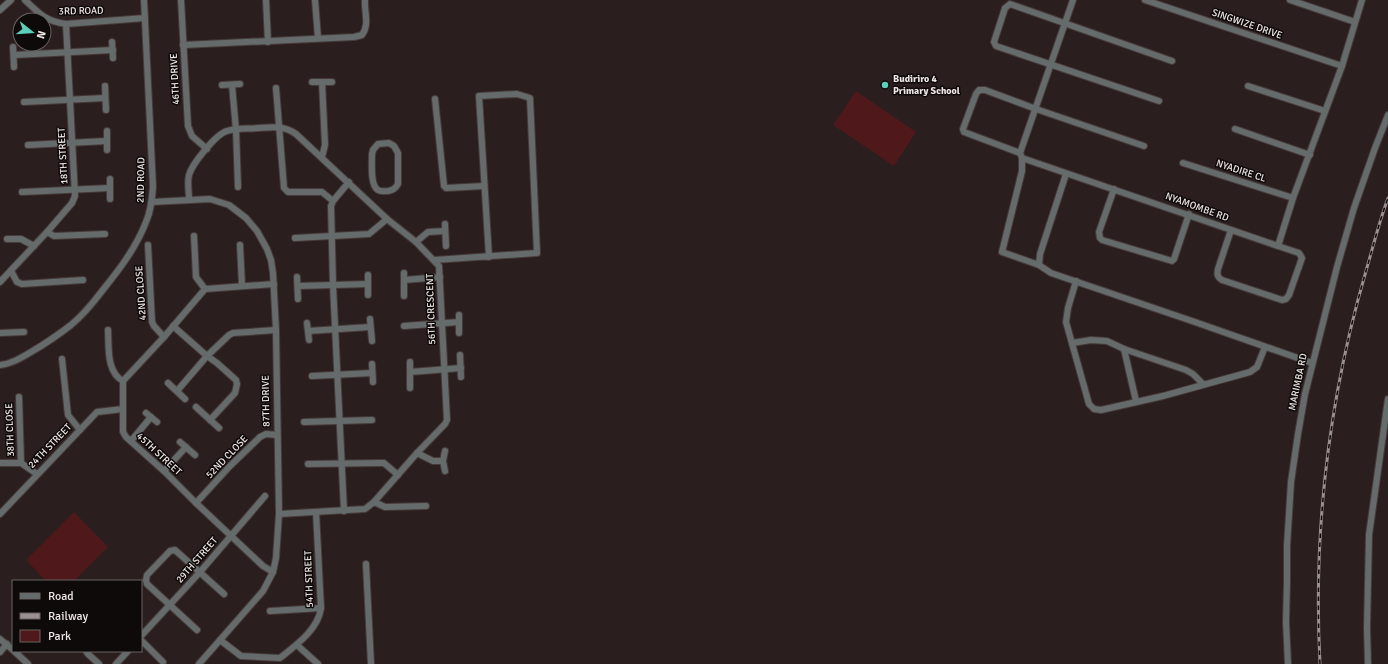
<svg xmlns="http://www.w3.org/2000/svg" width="1388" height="664" font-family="Signika,sans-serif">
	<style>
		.green { fill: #4f181a }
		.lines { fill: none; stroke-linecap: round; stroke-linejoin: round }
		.minor-casing { stroke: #473a3a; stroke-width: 8 }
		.minor { stroke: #646b6a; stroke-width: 6 }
		.rail-casing { stroke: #9b9090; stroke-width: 3 }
		.rail { stroke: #0f0a0a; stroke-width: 1.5; stroke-dasharray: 4.5; stroke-linecap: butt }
		.poi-dot { fill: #5bcebc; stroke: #0f0a0a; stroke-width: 1.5 }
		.labels { text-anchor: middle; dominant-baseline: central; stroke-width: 3; stroke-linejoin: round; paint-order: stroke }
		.street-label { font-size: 10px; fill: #f0e7e7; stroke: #0f0a0a }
		.poi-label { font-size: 10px; font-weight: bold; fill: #f0e7e7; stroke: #0f0a0a; text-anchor: start }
	</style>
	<rect width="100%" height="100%" fill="#2b1e1e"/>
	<g class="green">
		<path d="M 856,91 L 916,132 L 894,166 L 833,125 Z"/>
		<path d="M 74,512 L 108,547 L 74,581 L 46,581 L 26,560 Z"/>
	</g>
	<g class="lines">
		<defs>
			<g id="minor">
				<path d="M 25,0 C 40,14 45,21 66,24 L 145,18"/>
				<path d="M 181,0 L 188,126 L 192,136 L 207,149"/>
				<path d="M 266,0 L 268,42"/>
				<path d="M 315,0 L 318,38"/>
				<path d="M 1073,0 L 1020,153 L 1022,158 L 1278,246 L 1293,198 L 1342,66 L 1362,0"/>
				<path d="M 1145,0 L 1342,66"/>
				<path d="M 1290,0 L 1355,22"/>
				<path d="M 0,10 L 11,0"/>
				<path d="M 112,42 L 113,58"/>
				<path d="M 183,45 L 354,37 L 362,35 C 370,24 364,12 365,0"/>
				<path d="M 13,47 L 14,67"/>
				<path d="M 14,55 L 113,50"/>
				<path d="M 312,82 L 332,82"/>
				<path d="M 222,85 L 240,84"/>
				<path d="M 232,85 L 236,130 L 238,187"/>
				<path d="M 105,86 L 106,110"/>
				<path d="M 1248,86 L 1325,111"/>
				<path d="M 276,88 L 284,188 L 288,192 L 322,192 L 333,201"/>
				<path d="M 435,99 L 444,186 L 446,188 L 484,186"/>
				<path d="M 1159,101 L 996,46 L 994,42 L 1005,8 L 1010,4 L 1172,61"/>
				<path d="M 24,102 L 105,98"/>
				<path d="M 1235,129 L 1310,155"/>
				<path d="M 107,131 L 107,150"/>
				<path d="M 389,143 L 394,146 L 398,153 L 398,184 C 395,189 393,190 388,191 C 385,191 381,192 378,190 C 370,186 372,162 372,154 L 373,150 L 378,144 Z"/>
				<path d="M 28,145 L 107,141"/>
				<path d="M 1020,153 L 964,132 L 963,129 L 976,94 L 979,90 L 985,90 L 1036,109 L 1144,146"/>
				<path d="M 322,157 L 325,145 L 322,82"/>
				<path d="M 1022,158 L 1022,171 L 1002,252 L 1039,265"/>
				<path d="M 1183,163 L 1293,198"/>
				<path d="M 1066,174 L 1040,254 L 1039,265 L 1051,273 L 1192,321 L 1312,363"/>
				<path d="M 110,179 L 110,199"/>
				<path d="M 1114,189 L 1099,232 L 1100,238 L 1102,240 L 1172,261 L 1174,259 L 1189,214"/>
				<path d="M 22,192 L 110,188"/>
				<path d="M 189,199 C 189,192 187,182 189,175 C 192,164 216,134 227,131 C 237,128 248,129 258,128 C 272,127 284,125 296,134 L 387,219 L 416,242 L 439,266 L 447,420 L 445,424 L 417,453 L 374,502 L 365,509 L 279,514"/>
				<path d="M 152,202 L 210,199 L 229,205 L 246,218 L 257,231 L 267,249 L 271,260 L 273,273 L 276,330 L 279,514 L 276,558 L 273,572 L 263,591 L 199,664"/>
				<path d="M 445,224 L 446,246"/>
				<path d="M 1231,230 L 1218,269 C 1217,274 1217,277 1222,280 L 1282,300 L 1286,299 L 1289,295 L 1302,258 L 1299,253 L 1278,246"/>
				<path d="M 47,232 L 54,236 L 105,234"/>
				<path d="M 194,236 L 196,277 L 205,289"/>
				<path d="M 295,238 L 369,234 L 387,219"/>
				<path d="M 7,239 L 21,239 L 34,246"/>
				<path d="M 416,242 L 428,232 L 445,231"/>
				<path d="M 148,245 L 152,322 L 154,326 L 164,337"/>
				<path d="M 240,245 L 242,285"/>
				<path d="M 434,260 L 537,253 L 530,98 L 517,94 L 479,96 L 489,257"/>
				<path d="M 11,271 L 17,282 L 22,284 L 83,280"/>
				<path d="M 404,273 L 404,296"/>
				<path d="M 368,275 L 368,295"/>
				<path d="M 297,277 L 298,299"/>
				<path d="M 404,280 L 440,277"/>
				<path d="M 1076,281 L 1068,308 L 1066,322 L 1089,404 L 1094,409 L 1101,410 L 1163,396 L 1250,372 L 1257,367 L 1265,347"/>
				<path d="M 0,282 L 47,232 L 72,203 L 75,196 L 66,24"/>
				<path d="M 298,286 L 368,284"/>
				<path d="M 459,315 L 459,333"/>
				<path d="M 370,319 L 372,341"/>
				<path d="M 307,323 L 309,340"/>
				<path d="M 173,326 L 207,356 L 217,363 L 236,380 L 237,384 L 235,393 L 210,420"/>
				<path d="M 404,326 L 459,322"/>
				<path d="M 108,330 C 109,346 106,372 123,381"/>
				<path d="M 308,331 L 370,327"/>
				<path d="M 0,333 L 24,332"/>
				<path d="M 1072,343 L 1091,340 L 1107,341 L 1124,349 L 1186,370 L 1193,374 L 1203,384"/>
				<path d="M 1124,349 L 1136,401"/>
				<path d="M 460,355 L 461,377"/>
				<path d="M 62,359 L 68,415 L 80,430"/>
				<path d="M 410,362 L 410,388"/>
				<path d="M 372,364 L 373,382"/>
				<path d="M 0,365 C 11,364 21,358 31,352 C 45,344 58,335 71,325 C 83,315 93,303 102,291 C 119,270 136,248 146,222 C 151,211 152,199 153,187 L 144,0"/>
				<path d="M 410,372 L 461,368"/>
				<path d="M 312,376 L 372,373"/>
				<path d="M 168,383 L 185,399"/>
				<path d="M 177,391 L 207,356 L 229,335 L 233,333 L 276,330"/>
				<path d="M 19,397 L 21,463"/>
				<path d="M 196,407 L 219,428"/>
				<path d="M 146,413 L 157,422"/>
				<path d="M 304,422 L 372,420"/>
				<path d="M 131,441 L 151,417"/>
				<path d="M 180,442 L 195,455"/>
				<path d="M 445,451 L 443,461 L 445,471"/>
				<path d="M 417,453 L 433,461 L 443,461"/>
				<path d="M 0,463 L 21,463 L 37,474"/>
				<path d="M 308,464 L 380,463 L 384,463 L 398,475"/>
				<path d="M 164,471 L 186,447"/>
				<path d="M 374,502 L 385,507 L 426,506"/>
				<path d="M 196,503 L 229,467 L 260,437 L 266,434 L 277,435"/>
				<path d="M 344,511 L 333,285 L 331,206 L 333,201 L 349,182"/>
				<path d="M 0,514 L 97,412 L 123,409"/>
				<path d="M 366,564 L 371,664"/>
				<path d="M 273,572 L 263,566 L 196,503 L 164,471 L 126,437 L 123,432 L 123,381 L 164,337 L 205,289 L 274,284"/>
				<path d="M 270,611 L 321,608"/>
				<path d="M 197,630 L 147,584 L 146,580 L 147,575 L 170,551 L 175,550 L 224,594"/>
				<path d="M 141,636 L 200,572 L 265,496"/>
				<path d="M 0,639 L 13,650"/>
				<path d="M 141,640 L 163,662"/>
				<path d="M 220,640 L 241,656 L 280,658 C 296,645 318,630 321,608 L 316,512"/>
				<path d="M 297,645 L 318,664"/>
				<path d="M 14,651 L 28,664"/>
				<path d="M 86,651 L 88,654 L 99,664"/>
				<path d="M 0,652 L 7,644"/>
				<path d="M 116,664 L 128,651"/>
				<path d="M 1288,664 L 1286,622 L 1287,582 L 1287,546 L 1291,482 L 1298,434 L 1305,394 L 1337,267 L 1354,208 L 1375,148 L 1388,115"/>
				<path d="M 1368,664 L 1367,628 L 1369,535 L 1388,399"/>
			</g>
		</defs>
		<use href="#minor" class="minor-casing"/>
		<use href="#minor" class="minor"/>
		<defs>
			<path id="rail" d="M 1320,664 C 1313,532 1329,398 1366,271 C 1373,247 1379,222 1388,198"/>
		</defs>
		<use href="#rail" class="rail-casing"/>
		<use href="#rail" class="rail"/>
	</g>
	<circle class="poi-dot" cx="885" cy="85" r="4"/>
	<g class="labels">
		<g class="street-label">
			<text transform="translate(81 11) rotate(-1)">3RD ROAD</text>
			<text transform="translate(1247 24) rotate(19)">SINGWIZE DRIVE</text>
			<text transform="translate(175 79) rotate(-93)">46TH DRIVE</text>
			<text transform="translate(63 156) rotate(-93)">18TH STREET</text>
			<text transform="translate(1241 171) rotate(18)">NYADIRE CL</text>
			<text transform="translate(141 180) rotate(-89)">2ND ROAD</text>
			<text transform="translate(1197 207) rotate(20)">NYAMOMBE RD</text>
			<text transform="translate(141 293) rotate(-94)">42ND CLOSE</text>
			<text transform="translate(431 309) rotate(-92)">56TH CRESCENT</text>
			<text transform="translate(1298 382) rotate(-78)">MARIMBA RD</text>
			<text transform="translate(266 401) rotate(-91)">87TH DRIVE</text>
			<text transform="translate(10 430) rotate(-92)">38TH CLOSE</text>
			<text transform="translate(50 446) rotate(-46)">24TH STREET</text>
			<text transform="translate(159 454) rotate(43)">45TH STREET</text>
			<text transform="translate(227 457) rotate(-46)">52ND CLOSE</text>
			<text transform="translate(197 560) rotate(-49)">29TH STREET</text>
			<text transform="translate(309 579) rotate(-92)">54TH STREET</text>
		</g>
		<g class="poi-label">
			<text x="893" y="79">Budiriro 4<tspan x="893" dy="12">Primary School</tspan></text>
		</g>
	</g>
	<rect x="12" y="580" width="130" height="72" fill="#0f0a0a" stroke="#696262"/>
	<rect x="20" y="593" width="20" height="6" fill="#646b6a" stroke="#696262"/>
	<text x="48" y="600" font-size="12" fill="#f0e7e7">Road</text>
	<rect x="20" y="613" width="20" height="6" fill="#9b9090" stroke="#696262"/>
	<text x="48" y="620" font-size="12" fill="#f0e7e7">Railway</text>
	<rect x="20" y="630" width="20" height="12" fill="#4f181a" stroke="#696262"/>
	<text x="48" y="640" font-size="12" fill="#f0e7e7">Park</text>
	<g transform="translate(32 32) rotate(107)"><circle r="19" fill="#0f0a0a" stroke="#696262"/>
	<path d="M0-3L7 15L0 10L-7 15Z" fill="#5bcebc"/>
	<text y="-6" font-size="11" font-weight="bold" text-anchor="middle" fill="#f0e7e7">N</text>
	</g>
</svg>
